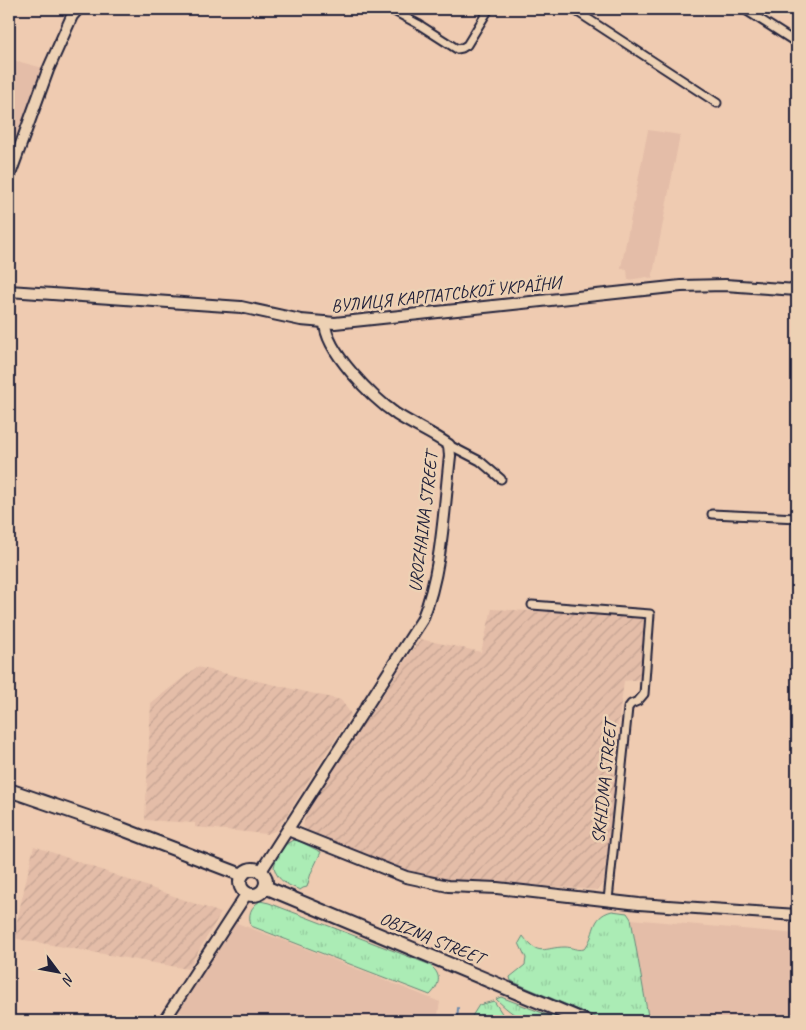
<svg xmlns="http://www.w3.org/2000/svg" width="806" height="1030" font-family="Caveat,sans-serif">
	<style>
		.built { fill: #e4bda8 }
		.industrial { fill: url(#industrial-furrows) }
		.grass { fill: url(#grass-tufts); stroke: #668778 }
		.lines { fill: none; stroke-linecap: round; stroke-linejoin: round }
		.stream { stroke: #6b89ad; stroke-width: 2 }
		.street-casing { stroke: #22223b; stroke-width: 11 }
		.secondary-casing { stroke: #22223b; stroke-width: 14 }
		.highway-casing { stroke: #22223b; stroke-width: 16 }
		.street { stroke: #edd1b4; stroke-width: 7 }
		.secondary { stroke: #edd1b4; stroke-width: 10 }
		.highway { stroke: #edd1b4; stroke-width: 12 }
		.labels { text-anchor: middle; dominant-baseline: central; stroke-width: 5; stroke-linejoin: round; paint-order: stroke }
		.street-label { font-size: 18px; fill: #22223b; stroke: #edd1b4 }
	</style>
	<defs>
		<pattern id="industrial-furrows" width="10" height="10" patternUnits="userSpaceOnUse" patternTransform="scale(1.25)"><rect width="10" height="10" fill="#e4bda8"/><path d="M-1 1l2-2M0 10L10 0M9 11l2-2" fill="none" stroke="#c3a292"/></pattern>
		<pattern id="grass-tufts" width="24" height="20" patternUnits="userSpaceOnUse" patternTransform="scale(1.25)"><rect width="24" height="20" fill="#abecb5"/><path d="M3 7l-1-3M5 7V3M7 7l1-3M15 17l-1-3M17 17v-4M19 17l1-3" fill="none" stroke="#93ca9d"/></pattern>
	</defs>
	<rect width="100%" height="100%" fill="#efcbb1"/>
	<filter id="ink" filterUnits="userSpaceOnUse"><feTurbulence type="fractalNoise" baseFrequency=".02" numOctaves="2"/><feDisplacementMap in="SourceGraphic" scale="10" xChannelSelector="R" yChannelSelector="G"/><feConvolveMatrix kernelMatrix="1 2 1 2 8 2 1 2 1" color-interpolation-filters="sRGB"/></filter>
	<g filter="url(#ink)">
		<g class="built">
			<path d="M 9,59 L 43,68 L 9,165 Z"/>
			<path d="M 648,130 L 680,135 L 652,279 L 647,277 L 628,280 L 627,269 L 621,268 Z"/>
			<path d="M 631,919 L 797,934 L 797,1021 L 662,1021 L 648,1016 Z"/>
			<path d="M 234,922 L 309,950 L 440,1002 L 437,1021 L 222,1021 L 178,1012 Z"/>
		</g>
		<g class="industrial">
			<path d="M 492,609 L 644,617 L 642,679 L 624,681 L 612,771 L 617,779 L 603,883 L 597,890 L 438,878 L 415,874 L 393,868 L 305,829 L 303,825 L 308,808 L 325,782 L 420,639 L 481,652 Z"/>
			<path d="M 197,667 L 341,700 L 351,714 L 277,830 L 267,834 L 195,827 L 195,823 L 145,820 L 151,703 Z"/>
			<path d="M 34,846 L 221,913 L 188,969 L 13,938 Z"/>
		</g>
		<g class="grass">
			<path d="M 297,840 L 321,852 L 311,873 L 307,887 L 303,888 L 300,890 C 288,885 277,881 274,867 C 277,855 283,841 297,840 Z"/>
			<path d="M 260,901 L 269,903 L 428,964 C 442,973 441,984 430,995 L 251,926 C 248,914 250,908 260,901 Z"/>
			<path d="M 612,911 L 627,913 L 631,919 L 648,1016 L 662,1021 L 605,1021 L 511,981 L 510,977 L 525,965 L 526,958 L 519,943 L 523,936 C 539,958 544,947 565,947 C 572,947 577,951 584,949 C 597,935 589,917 612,911 Z"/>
			<path d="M 501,997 L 563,1021 C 528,1021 523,1025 496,999 Z"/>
			<path d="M 494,1001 L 503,1015 L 503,1021 L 469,1021 L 479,1005 Z"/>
		</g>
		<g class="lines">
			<path class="stream" d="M 457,1021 L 458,1008"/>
			<defs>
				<g id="street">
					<path d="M 390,9 L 418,24 L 457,49 L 462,48 L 467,45 L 489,9"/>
					<path d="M 573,9 L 717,103"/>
					<path d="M 744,9 L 797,43"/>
					<path d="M 449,445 L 480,461 L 501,479"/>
					<path d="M 712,514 L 797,518"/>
					<path d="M 532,605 L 650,614 L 644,694 L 638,701 L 631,704 L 628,708 L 608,900"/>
				</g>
				<g id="secondary">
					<path d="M 9,177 L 48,70 L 72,16 L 78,9"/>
					<path d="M 9,291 L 241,307 L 301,320 L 335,323 L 681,286 L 725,285 L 797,290"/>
					<path d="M 288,830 L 406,877 L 448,886 L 497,888 L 639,904 L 797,915"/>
					<path d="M 261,871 L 422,620 C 442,572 444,508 450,456 L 449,445 C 432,433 413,425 396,414 C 373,398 325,351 325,322"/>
					<path d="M 164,1021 L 247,893"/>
				</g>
				<g id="highway">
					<path d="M 9,790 L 122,829 L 242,875"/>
					<circle cx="253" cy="882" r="13"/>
					<path d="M 265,887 L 585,1021"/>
				</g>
			</defs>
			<use href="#street" class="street-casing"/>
			<use href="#secondary" class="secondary-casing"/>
			<use href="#highway" class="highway-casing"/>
			<use href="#street" class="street"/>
			<use href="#secondary" class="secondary"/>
			<use href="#highway" class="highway"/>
		</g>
	</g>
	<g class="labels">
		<g class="street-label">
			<text transform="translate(446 294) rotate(-6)">ВУЛИЦЯ КАРПАТСЬКОЇ УКРАЇНИ</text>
			<text transform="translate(423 522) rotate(-83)">UROZHAINA STREET</text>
			<text transform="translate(604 782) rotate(-84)">SKHIDNA STREET</text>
			<text transform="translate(432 938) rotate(22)">OBIZNA STREET</text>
		</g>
	</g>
	<rect width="806" height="1030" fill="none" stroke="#edd1b4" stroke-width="30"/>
	<rect x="15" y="15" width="776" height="1000" fill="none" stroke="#22223b" stroke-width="2" filter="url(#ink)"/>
	<g transform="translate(58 972) rotate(122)" stroke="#edd1b4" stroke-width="4" paint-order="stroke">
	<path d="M0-4L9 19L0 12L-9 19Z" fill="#22223b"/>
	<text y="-8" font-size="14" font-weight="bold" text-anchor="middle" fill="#22223b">N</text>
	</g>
</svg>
